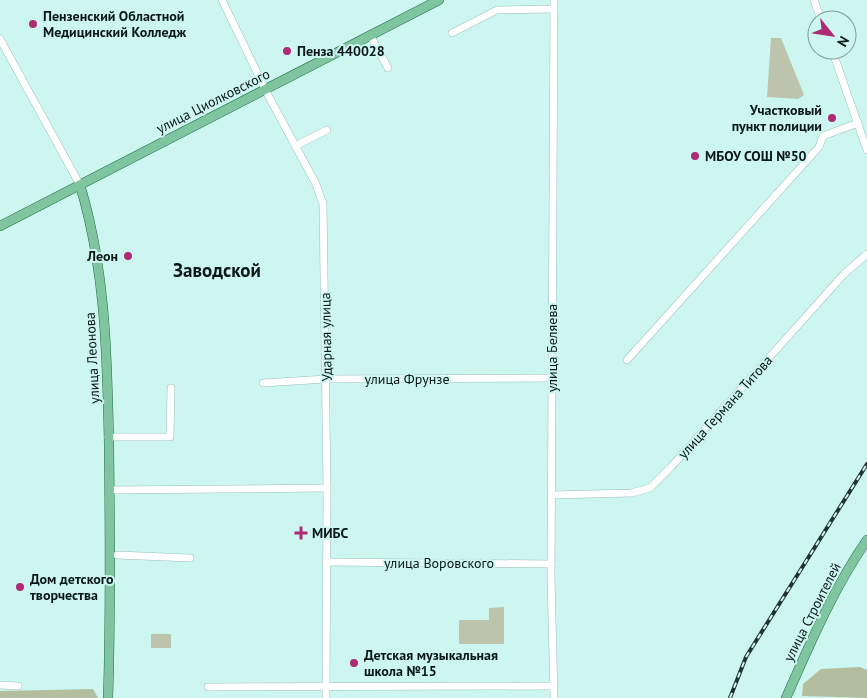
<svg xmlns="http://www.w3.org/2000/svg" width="867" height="698" font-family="'PT Sans',sans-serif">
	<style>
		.green { fill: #bcc4ae }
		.forest { fill: #b3be9e }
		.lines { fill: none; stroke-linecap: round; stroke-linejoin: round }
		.minor-casing { stroke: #98bfbb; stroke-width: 8 }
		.major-casing { stroke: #1e6f47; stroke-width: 10 }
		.minor { stroke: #fff; stroke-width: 7 }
		.major { stroke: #7fc5a0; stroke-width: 9 }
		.rail-casing { stroke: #223431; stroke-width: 4 }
		.rail { stroke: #cef6f1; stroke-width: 2; stroke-dasharray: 5.5; stroke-linecap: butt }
		.poi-dot { fill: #ad2a74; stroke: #cef6f1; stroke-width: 2 }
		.labels { text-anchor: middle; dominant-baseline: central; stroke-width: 4; stroke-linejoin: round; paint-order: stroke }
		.poi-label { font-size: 14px; font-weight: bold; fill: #091816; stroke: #cef6f1; text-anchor: start }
		.street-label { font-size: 14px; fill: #091816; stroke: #cef6f1 }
		.district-label { font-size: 19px; font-weight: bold; fill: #091816; stroke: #cef6f1 }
	</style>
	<rect width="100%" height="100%" fill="#cef6f1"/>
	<g class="green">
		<path d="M 771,38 L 781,38 L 804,95 L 798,99 L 767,97 Z"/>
		<path d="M 504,607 L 504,644 L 459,644 L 459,620 L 489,620 L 489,608 Z"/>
		<rect x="151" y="634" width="20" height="14"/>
	</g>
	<g class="forest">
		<path d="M 860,667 L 867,670 L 867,698 L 802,696 L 803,684 L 821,669 Z"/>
		<path d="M 93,689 L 98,698 L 0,698 L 0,691 Z"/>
	</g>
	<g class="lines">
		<defs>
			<g id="minor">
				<path d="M 222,0 L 269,97 L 316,184 L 323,204 L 327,488 L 326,698"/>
				<path d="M 814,0 L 821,20"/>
				<path d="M 452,33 L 497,10 L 554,9"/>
				<path d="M 370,35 L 388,68"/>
				<path d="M 0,39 L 80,185"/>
				<path d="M 832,50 L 867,150"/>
				<path d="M 295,146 L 327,130"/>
				<path d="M 627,360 L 819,147 L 823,136 L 858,123"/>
				<path d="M 263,383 L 326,379 L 551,378"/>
				<path d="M 108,437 L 170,437 L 171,388"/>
				<path d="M 109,490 L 327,488"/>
				<path d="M 552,495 L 631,493 L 650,488 L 671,467 L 844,274 L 867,254"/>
				<path d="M 117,555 L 190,558"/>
				<path d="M 326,562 L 551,564"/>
				<path d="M 0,685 L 18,686"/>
				<path d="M 208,687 L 553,686"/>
				<path d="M 554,697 L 551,577 L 554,0"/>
			</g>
			<g id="major">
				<path d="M 80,185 C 106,271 107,356 109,444 C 110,529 111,613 108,698"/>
				<path d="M 0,226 L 439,0"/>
				<path d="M 786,698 C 809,646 834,587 867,540"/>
			</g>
		</defs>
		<use href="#minor" class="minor-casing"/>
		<use href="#major" class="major-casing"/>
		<use href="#minor" class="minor"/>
		<use href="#major" class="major"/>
		<defs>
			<path id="rail" d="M 730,698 L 746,657 L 867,464"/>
		</defs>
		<use href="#rail" class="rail-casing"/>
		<use href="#rail" class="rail"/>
	</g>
	<g class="poi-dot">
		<circle cx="33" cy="24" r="5"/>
		<circle cx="287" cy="51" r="5"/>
		<circle cx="832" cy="118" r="5"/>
		<circle cx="695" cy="156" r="5"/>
		<circle cx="128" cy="256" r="5"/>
		<path d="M298.5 525.5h5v5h5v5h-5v5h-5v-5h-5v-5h5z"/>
		<circle cx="20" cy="587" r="5"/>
		<circle cx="354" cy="663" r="5"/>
	</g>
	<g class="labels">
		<g class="poi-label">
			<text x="43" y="16">Пензенский Областной<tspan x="43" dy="16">Медицинский Колледж</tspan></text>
			<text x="297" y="51">Пенза 440028</text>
			<text x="822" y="110" text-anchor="end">Участковый<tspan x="822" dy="16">пункт полиции</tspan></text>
			<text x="705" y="156">МБОУ СОШ №50</text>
			<text x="118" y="256" text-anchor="end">Леон</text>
			<text x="312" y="533">МИБС</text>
			<text x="30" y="579">Дом детского<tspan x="30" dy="16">творчества</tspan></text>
			<text x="364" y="655">Детская музыкальная<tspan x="364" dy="16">школа №15</tspan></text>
		</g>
		<g class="street-label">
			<text transform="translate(213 101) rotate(-27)">улица Циолковского</text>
			<text transform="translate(326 337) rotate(-91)">Ударная улица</text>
			<text transform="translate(552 348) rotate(-90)">улица Беляева</text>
			<text transform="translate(92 358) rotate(-93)">улица Леонова</text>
			<text x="407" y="379">улица Фрунзе</text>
			<text transform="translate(725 407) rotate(-48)">улица Германа Титова</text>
			<text x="439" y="563">улица Воровского</text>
			<text transform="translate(812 612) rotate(-63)">улица Строителей</text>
		</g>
		<g class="district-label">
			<text x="217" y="270">Заводской</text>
		</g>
	</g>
	<g transform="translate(832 35) rotate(120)"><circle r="24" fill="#cef6f1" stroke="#7f9d99"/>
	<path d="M0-4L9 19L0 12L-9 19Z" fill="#ad2a74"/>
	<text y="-8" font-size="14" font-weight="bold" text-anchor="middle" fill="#091816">N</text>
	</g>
</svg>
